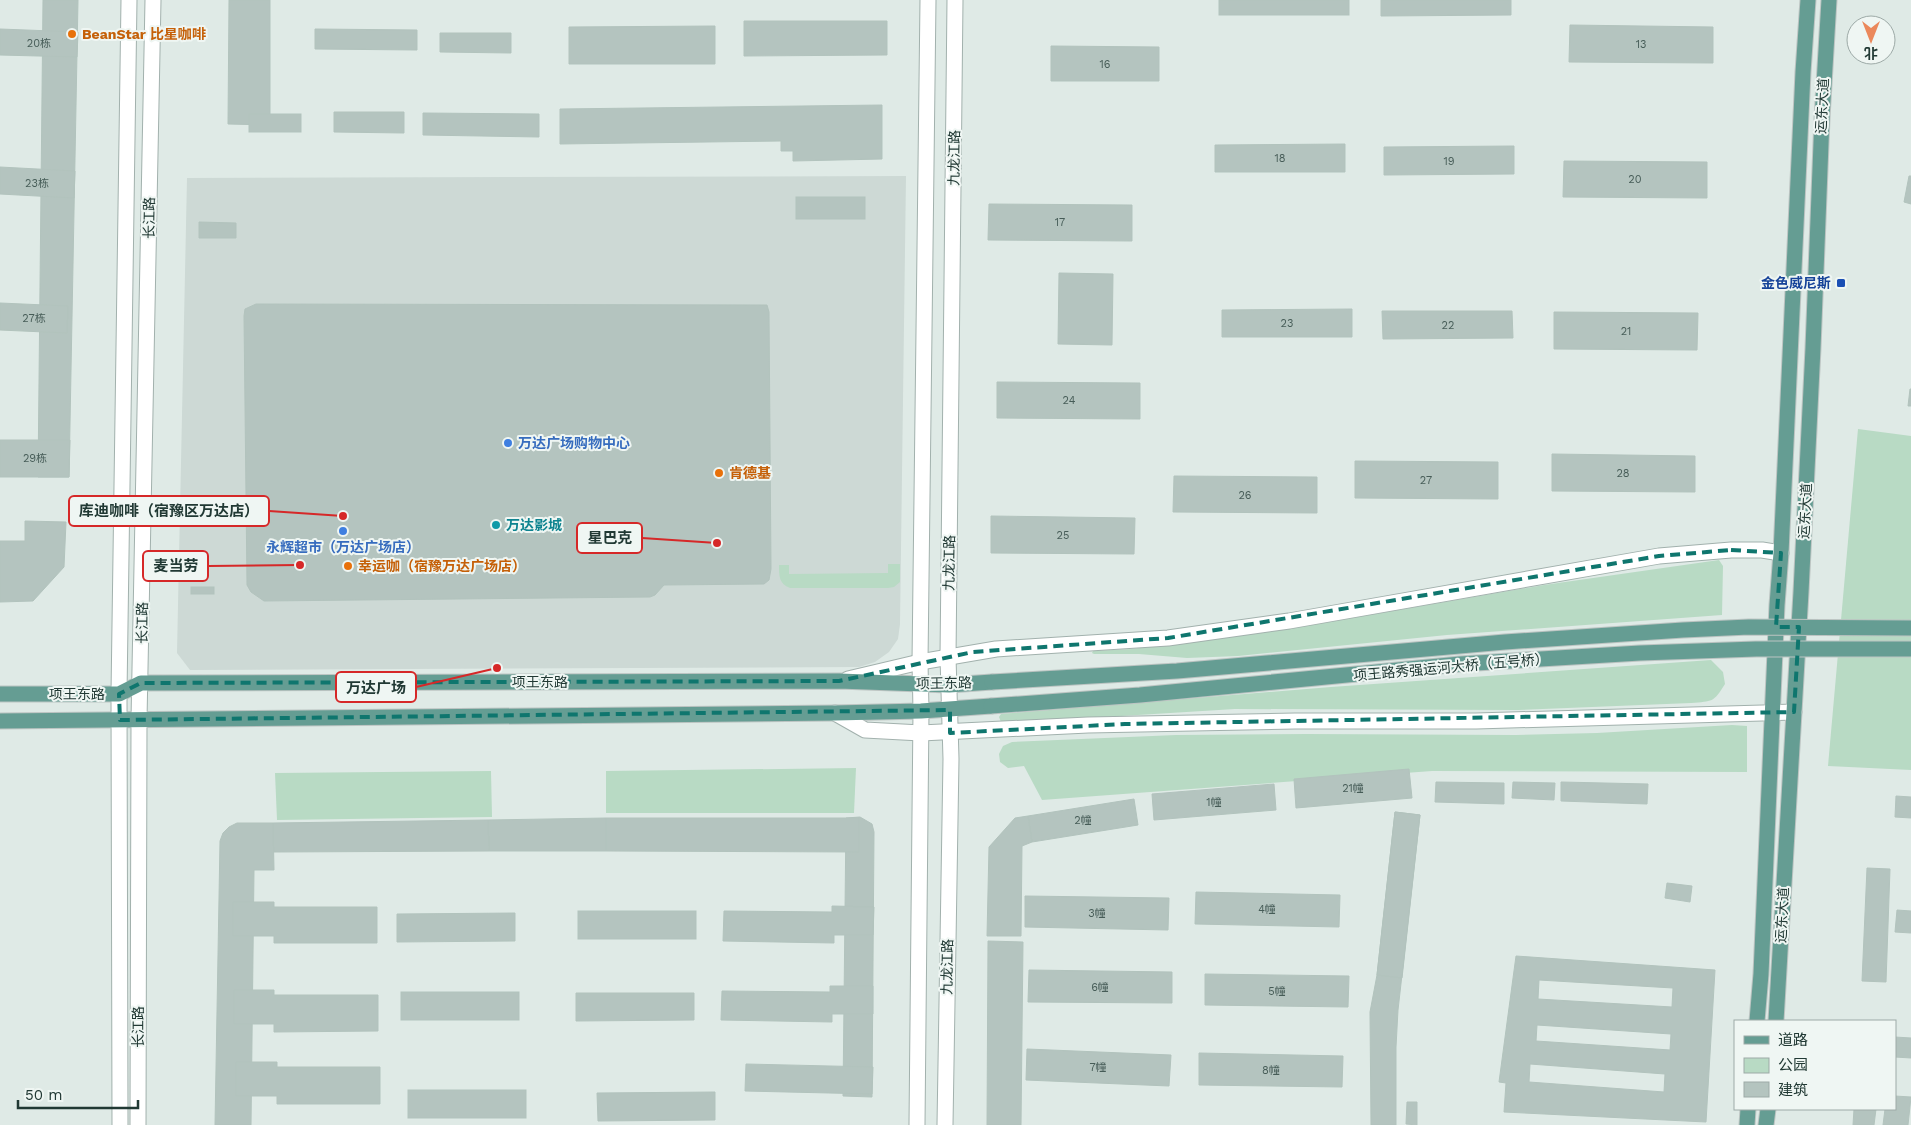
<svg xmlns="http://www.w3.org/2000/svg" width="1911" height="1125" font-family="'Work Sans','Noto Sans SC',sans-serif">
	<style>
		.built { fill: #cdd9d5 }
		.green { fill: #b8dac4 }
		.building { fill: #b4c4bf; stroke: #b2c3bd; fill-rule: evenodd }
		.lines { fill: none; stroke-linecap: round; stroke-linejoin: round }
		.minor-casing { stroke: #a2b1ad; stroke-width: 17 }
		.major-casing { stroke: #bcc4c2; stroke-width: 17 }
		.minor { stroke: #fff; stroke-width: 15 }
		.major { stroke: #659d93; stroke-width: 15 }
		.major-bridge-casing { stroke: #bcc4c2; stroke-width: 17; stroke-linecap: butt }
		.major-bridge { stroke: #659d93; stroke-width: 15 }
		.marked { fill: none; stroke: #0f766e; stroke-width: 4; stroke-dasharray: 10 6; stroke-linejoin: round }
		.food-dot { fill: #e8710a; stroke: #eff6f3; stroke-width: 2 }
		.transit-dot { fill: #1a4fb4; stroke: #eff6f3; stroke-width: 2 }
		.shop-dot { fill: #3f7fe0; stroke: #eff6f3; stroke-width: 2 }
		.culture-dot { fill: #0f9aa8; stroke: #eff6f3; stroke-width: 2 }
		.labels { text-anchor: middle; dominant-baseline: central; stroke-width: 4; stroke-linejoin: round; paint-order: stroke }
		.number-label { font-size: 11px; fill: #465c57 }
		.food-label { font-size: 14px; font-weight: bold; fill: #c56008; stroke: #eff6f3; text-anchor: start }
		.street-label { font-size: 14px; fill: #213934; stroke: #eff6f3 }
		.transit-label { font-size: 14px; font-weight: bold; fill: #164399; stroke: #eff6f3; text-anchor: end }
		.shop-label { font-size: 14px; font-weight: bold; fill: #366cbe; stroke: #eff6f3; text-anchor: start }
		.culture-label { font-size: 14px; font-weight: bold; fill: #0d838f; stroke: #eff6f3; text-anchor: start }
		.leader { fill: none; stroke: #d62828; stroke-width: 2 }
		.callout-dot { fill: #d62828; stroke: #eff6f3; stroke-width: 2 }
		.callout { fill: #eff6f3; stroke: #d62828; stroke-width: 2 }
		.callout-label { font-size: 15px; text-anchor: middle; font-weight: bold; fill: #213934 }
	</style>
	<rect width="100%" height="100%" fill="#dfeae6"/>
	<path class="built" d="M 906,176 L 900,624 L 898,639 L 889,652 L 875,662 L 859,667 L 190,670 L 177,653 L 187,178 Z"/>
	<g class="green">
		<path d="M 1858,429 L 1911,436 L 1911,770 L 1828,766 Z"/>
		<path d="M 1719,560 L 1723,566 L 1722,615 L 1447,635 L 1238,656 L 1187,658 L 1139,654 L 1094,654 L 1092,653 L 1093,651 L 1132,649 L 1328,622 L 1544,585 Z"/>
		<path d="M 888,564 L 900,564 L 900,582 L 894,587 L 888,588 L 790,588 C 779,584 779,576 779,565 L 789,565 L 789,574 L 888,573 Z"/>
		<path d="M 1711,660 L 1723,672 L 1725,684 C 1713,703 1713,701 1691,703 L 1518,710 L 1235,709 L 1008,723 L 1001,722 L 999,717 L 1001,714 L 1331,687 Z"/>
		<path d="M 1732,725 L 1747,726 L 1747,772 L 1432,771 L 1042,800 L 1024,766 L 1008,768 L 1000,762 L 999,754 L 1003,746 L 1012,742 L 1176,735 L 1307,734 L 1516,735 L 1597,733 Z"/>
		<path d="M 856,768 L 854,813 L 606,813 L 606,771 Z"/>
		<path d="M 491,771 L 492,817 L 277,820 L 275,773 Z"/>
	</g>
	<g class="building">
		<path d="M 43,0 L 78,0 L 69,477 L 38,477 Z"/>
		<path d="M 229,0 L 270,0 L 270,125 L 228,124 Z"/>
		<rect x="1219" y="0" width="130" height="15"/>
		<path d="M 1381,0 L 1511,0 L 1511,15 L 1381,16 Z"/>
		<path d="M 744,21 L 887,21 L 887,55 L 744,56 Z"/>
		<path d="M 1570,25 L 1713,27 L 1713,63 L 1569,62 Z"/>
		<path d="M 715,26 L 715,64 L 569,64 L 569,27 Z"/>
		<path d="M 0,29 L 78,32 L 77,57 L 0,55 Z"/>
		<path d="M 315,29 L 417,30 L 417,50 L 315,49 Z"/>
		<path d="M 440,33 L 511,33 L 511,53 L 440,52 Z"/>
		<path d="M 1051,46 L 1159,47 L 1159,81 L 1051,81 Z"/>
		<path d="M 882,105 L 882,159 L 793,161 L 793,151 L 781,151 L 781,141 L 560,144 L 560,109 Z"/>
		<path d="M 334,112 L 404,112 L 404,133 L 334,132 Z"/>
		<path d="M 423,113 L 539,114 L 539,137 L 423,135 Z"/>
		<rect x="249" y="114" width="52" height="18"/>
		<path d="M 1345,144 L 1345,172 L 1215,172 L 1215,145 Z"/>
		<path d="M 1514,146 L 1514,174 L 1384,175 L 1384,147 Z"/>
		<path d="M 1564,161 L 1707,162 L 1707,198 L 1563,197 Z"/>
		<path d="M 0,167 L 75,171 L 74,198 L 0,194 Z"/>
		<path d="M 1909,176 L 1911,176 L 1911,204 L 1904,202 Z"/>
		<rect x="796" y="197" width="69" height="22"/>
		<path d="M 989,204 L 1132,205 L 1132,241 L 988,240 Z"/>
		<path d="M 199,222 L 236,223 L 236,238 L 199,238 Z"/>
		<path d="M 1059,273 L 1113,274 L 1112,345 L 1058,344 Z"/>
		<path d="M 0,303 L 68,306 L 67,333 L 0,330 Z"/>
		<path d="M 256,304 L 767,305 L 769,312 L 771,569 L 769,580 L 764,584 L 664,585 L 655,595 L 650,597 L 264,601 L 251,592 L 247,585 L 244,316 L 245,309 Z"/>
		<path d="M 1352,309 L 1352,337 L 1222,337 L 1222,310 Z"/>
		<path d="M 1382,311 L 1512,311 L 1513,338 L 1383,339 Z"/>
		<path d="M 1554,312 L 1698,313 L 1697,350 L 1554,349 Z"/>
		<path d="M 997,382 L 1140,383 L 1140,419 L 997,418 Z"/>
		<path d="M 1910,389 L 1911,389 L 1911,406 L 1908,406 Z"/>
		<path d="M 0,440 L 70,440 L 69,477 L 0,477 Z"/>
		<path d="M 1552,454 L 1695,456 L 1695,492 L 1552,491 Z"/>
		<path d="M 1355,461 L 1498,462 L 1498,499 L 1355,498 Z"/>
		<path d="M 1174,476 L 1317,477 L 1317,513 L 1173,512 Z"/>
		<path d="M 991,516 L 1135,518 L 1134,554 L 991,553 Z"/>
		<path d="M 25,521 L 66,522 L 64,567 L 33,601 L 0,602 L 0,541 L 25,541 Z"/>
		<rect x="191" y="587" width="23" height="7"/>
		<path d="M 1409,769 L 1412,798 L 1296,808 L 1294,779 Z"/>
		<path d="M 1436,782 L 1504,783 L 1504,804 L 1435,802 Z"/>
		<path d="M 1513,782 L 1555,783 L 1554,800 L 1512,798 Z"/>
		<path d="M 1561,782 L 1648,784 L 1647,804 L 1561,801 Z"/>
		<path d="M 1274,784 L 1276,810 L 1154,820 L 1152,794 Z"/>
		<path d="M 1896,796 L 1911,797 L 1911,818 L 1895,817 Z"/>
		<path d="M 1134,799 L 1138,825 L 1032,842 L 1028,816 Z"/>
		<path d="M 1395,812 L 1420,815 L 1398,1010 L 1396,1047 L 1396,1125 L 1371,1125 L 1370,1012 L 1377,975 Z"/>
		<path d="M 1395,812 L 1420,815 L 1402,978 L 1377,975 Z"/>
		<path d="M 1028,816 L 1032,842 L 1022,846 L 1021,936 L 987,936 L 989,847 L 1015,818 Z"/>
		<path d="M 860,817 L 872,824 L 874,832 L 872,1097 L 843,1096 L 846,818 Z"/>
		<path d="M 606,818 L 859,818 L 859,852 L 606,851 Z"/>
		<path d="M 606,818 L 606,851 L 489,851 L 488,820 Z"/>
		<path d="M 488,820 L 489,851 L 273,852 L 273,823 Z"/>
		<path d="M 237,823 L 273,823 L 274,870 L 254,870 L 251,1125 L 215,1125 L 220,841 L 223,833 L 229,827 Z"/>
		<path d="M 1867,868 L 1890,869 L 1886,982 L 1862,981 Z"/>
		<path d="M 1667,883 L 1692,886 L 1690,902 L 1665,898 Z"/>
		<path d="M 1196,892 L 1340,895 L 1339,927 L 1195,924 Z"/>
		<path d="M 1025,896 L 1169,898 L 1168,930 L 1025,927 Z"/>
		<path d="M 233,902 L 274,902 L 274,907 L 377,907 L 377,943 L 274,943 L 274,936 L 233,936 Z"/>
		<path d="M 832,906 L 874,907 L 873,935 L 834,935 L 834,943 L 723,941 L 724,911 L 832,912 Z"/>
		<path d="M 1897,910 L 1911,911 L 1911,933 L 1895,932 Z"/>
		<rect x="578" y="911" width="118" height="28"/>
		<path d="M 515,913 L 515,941 L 397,942 L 397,914 Z"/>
		<path d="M 988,941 L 1023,942 L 1021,1125 L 987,1125 Z"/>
		<path d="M 1516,956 L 1715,970 L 1706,1122 L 1504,1112 L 1506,1083 L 1499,1082 ZM 1539,980 L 1673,988 L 1672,1007 L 1538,999 ZM 1537,1025 L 1671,1034 L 1670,1050 L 1536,1041 ZM 1530,1064 L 1665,1074 L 1664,1092 L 1529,1082 Z"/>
		<path d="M 1029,970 L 1172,972 L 1172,1003 L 1028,1002 Z"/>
		<path d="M 1205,974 L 1349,976 L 1348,1007 L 1205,1005 Z"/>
		<path d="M 830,986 L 873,986 L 873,1014 L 832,1014 L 832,1022 L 721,1020 L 722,991 L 830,992 Z"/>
		<path d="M 234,990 L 274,990 L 274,995 L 378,995 L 378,1031 L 274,1032 L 274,1024 L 234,1024 Z"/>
		<rect x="401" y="992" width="118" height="28"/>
		<path d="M 576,993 L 694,993 L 694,1020 L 576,1021 Z"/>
		<path d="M 1895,1037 L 1911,1038 L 1911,1058 L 1895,1057 Z"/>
		<path d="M 1027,1049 L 1171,1055 L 1169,1086 L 1026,1080 Z"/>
		<path d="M 1199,1053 L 1343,1056 L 1342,1087 L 1199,1085 Z"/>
		<path d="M 236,1062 L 277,1062 L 277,1067 L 380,1067 L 380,1104 L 277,1104 L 277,1096 L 236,1096 Z"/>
		<path d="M 746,1064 L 873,1067 L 872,1094 L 745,1091 Z"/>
		<rect x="408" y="1090" width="118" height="28"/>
		<path d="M 715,1092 L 715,1120 L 598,1121 L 597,1093 Z"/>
		<path d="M 1895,1096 L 1911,1097 L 1908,1125 L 1883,1125 L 1885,1109 L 1895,1109 Z"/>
		<path d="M 1407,1102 L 1417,1102 L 1417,1125 L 1406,1124 Z"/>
		<path d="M 1854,1109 L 1876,1109 L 1874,1125 L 1853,1125 Z"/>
	</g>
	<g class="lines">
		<defs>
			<g id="minor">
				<path d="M 848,679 L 920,662 L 996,649 L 1168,638 L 1289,621 L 1659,556 L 1731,550 L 1762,550 L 1781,553"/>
				<path d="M 835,713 L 865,730 L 921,733 L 1088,725 L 1295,721 L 1476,721 L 1794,712"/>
				<path d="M 120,1125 L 119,694 L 129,0"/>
				<path d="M 138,1125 L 139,720 L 153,0"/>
				<path d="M 917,1125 L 921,711 L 920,662 L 928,0"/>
				<path d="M 945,1125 L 951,759 L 948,657 L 955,0"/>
			</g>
			<g id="major">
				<path d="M 0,694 L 119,694 L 141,683 L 839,681 L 949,685 L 992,682"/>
				<path d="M 0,721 L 835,713 L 921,711 L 991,706"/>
				<path d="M 1757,1021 L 1761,974 L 1777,605 L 1781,553 L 1803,72 L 1808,0"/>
				<path d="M 1776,1021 L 1801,592 L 1813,348 L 1822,118 L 1829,0"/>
				<path d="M 1747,1125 L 1748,1109"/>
				<path d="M 1766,1125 L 1768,1109"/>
			</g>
		</defs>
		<use href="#minor" class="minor-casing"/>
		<use href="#major" class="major-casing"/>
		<use href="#minor" class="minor"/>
		<use href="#major" class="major"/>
		<defs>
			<g id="major-bridge">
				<path d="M 992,682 L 1177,671 L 1505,642 L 1683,630 L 1749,627 L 1911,628"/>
				<path d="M 991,706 L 1140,695 L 1460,664 L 1640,653 L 1756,649 L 1911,649"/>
			</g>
		</defs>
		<use href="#major-bridge" class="major-bridge-casing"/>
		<use href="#major-bridge" class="major-bridge"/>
	</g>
	<path class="marked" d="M 1731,550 L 1781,553 L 1776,627 L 1799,627 L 1794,712 L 1125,724 L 950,733 L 950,710 L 120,720 L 119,694 L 141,683 L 839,681 L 973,652 L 1168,638 L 1659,556 Z"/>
	<g class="food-dot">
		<circle cx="72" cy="34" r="5"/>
		<circle cx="719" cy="473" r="5"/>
		<circle cx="348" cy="566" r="5"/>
	</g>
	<rect class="transit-dot" x="1836" y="278" width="10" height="10" rx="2.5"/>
	<g class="shop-dot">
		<circle cx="508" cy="443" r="5"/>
		<circle cx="343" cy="531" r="5"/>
	</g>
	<circle class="culture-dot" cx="496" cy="525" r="5"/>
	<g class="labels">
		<g class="number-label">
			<text x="39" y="43">20栋</text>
			<text x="1641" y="44">13</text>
			<text x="1105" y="64">16</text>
			<text x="1280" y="158">18</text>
			<text x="1449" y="161">19</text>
			<text x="1635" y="179">20</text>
			<text x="37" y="183">23栋</text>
			<text x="1060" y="222">17</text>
			<text x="34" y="318">27栋</text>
			<text x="1287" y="323">23</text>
			<text x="1448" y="325">22</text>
			<text x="1626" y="331">21</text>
			<text x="1069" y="400">24</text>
			<text x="35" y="458">29栋</text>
			<text x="1623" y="473">28</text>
			<text x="1426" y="480">27</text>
			<text x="1245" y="495">26</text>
			<text x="1063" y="535">25</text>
			<text x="1353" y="788">21幢</text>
			<text x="1214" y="802">1幢</text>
			<text x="1083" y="820">2幢</text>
			<text x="1267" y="909">4幢</text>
			<text x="1097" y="913">3幢</text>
			<text x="1100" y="987">6幢</text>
			<text x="1277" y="991">5幢</text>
			<text x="1098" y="1067">7幢</text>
			<text x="1271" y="1070">8幢</text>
		</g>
		<g class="food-label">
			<text x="82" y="34">BeanStar 比星咖啡</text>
			<text x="729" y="473">肯德基</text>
			<text x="358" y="566">幸运咖（宿豫万达广场店）</text>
		</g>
		<g class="street-label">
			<text transform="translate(1822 106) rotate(-87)">运东大道</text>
			<text transform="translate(954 158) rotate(-89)">九龙江路</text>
			<text transform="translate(149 218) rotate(-89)">长江路</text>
			<text transform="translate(1805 511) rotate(-87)">运东大道</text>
			<text transform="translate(949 563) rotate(-89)">九龙江路</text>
			<text transform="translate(142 623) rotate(-89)">长江路</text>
			<text transform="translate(1451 667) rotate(-5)">项王路秀强运河大桥（五号桥）</text>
			<text x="540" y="682">项王东路</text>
			<text transform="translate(944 683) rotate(-1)">项王东路</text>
			<text x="77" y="694">项王东路</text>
			<text transform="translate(1782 915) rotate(-87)">运东大道</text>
			<text transform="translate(947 967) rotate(-89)">九龙江路</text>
			<text transform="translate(138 1027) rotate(-90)">长江路</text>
		</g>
		<g class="transit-label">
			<text x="1831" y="283">金色威尼斯</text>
		</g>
		<g class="shop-label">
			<text x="518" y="443">万达广场购物中心</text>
			<text x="343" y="547" text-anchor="middle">永辉超市（万达广场店）</text>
		</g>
		<g class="culture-label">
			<text x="506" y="525">万达影城</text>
		</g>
	</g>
	<path class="leader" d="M343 516L269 511M717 543L642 538M300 565L208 566M497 668L416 687"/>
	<g class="callout-dot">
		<circle cx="343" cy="516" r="5"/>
		<circle cx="717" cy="543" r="5"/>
		<circle cx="300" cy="565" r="5"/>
		<circle cx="497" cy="668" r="5"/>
	</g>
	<g class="callout">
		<rect x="69" y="496" width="200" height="30" rx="5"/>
		<rect x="577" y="523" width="65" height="30" rx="5"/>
		<rect x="143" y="551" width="65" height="30" rx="5"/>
		<rect x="336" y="672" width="80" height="30" rx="5"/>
	</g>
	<g class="callout-label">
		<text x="169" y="516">库迪咖啡（宿豫区万达店）</text>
		<text x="610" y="543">星巴克</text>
		<text x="176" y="571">麦当劳</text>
		<text x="376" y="693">万达广场</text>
	</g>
	<rect x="1734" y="1020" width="162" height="90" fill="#eff6f3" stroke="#9daaa7"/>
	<rect x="1744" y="1036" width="25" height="8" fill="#659d93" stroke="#9daaa7"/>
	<text x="1778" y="1045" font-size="15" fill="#213934">道路</text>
	<rect x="1744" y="1058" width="25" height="15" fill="#b8dac4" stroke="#9daaa7"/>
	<text x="1778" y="1070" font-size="15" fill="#213934">公园</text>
	<rect x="1744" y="1082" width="25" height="15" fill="#b4c4bf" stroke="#9daaa7"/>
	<text x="1778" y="1095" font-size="15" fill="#213934">建筑</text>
	<g transform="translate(1871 40) rotate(180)"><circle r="24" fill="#eff6f3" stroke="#9daaa7"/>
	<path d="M0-4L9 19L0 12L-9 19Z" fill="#eb885b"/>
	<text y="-8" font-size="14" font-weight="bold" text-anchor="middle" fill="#213934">北</text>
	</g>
	<path d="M18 1100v8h120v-8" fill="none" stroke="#213934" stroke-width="2.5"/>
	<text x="25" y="1100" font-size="15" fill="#213934" stroke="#eff6f3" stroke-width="4" paint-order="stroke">50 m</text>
</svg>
